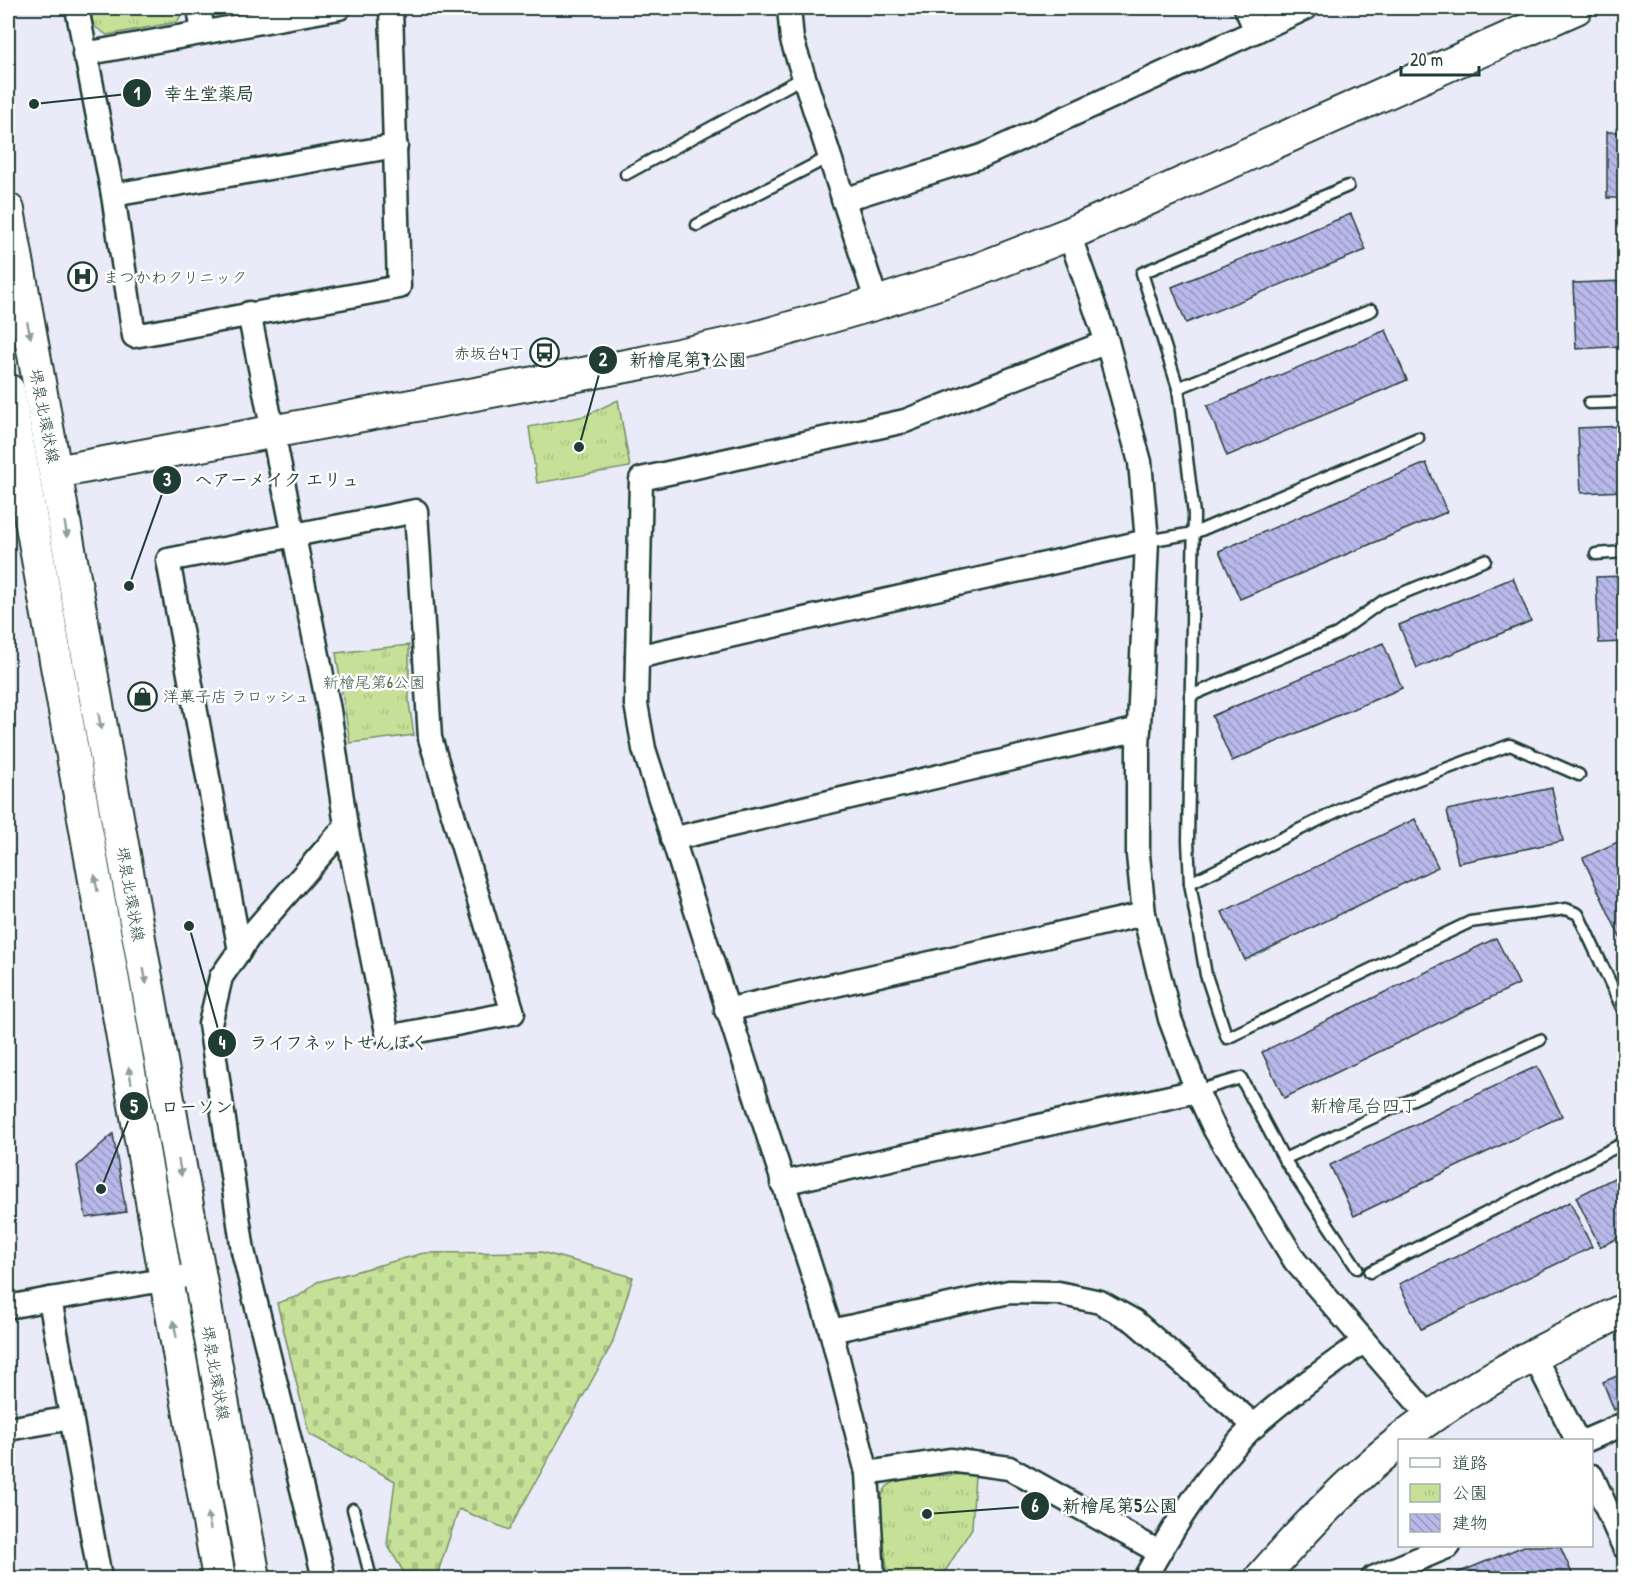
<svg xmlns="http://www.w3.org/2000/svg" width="1632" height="1586" font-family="'Patrick Hand','Klee One',sans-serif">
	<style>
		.cemetery { fill: url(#cemetery-stones); stroke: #728f66; stroke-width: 1.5 }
		.park { fill: url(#park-tufts); stroke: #728f66; stroke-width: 1.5 }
		.building { fill: url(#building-back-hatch); stroke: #1f3d34; stroke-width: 1.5 }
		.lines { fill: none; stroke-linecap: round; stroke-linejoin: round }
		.lane-casing { stroke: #1f3d34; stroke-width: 15 }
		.street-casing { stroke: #1f3d34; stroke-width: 27 }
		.secondary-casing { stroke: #1f3d34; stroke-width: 36 }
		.lane { stroke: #fff; stroke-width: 10 }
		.street { stroke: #fff; stroke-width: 22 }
		.secondary { stroke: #fff; stroke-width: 32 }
		.oneway { fill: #8f9e9a }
		.labels { text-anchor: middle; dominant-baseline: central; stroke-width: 5; stroke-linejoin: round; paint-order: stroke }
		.poi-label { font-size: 16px; fill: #1f3d34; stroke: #fff; text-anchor: start }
		.street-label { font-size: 16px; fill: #1f3d34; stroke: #fff }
		.park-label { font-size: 16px; fill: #405e48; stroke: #fff }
		.neighbourhood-label { font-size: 18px; fill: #1f3d34; stroke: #fff }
		.leader { fill: none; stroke: #1f3d34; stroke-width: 2 }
		.callout-dot { fill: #1f3d34; stroke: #fff; stroke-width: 2 }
		.mark-label { font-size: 18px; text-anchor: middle; font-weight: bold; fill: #fff }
		.callout-label { font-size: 18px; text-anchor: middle; font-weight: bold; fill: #1f3d34; stroke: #fff; stroke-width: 5; stroke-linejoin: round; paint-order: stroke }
	</style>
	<defs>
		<pattern id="cemetery-stones" width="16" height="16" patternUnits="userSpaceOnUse" patternTransform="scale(1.5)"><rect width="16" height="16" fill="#c6e197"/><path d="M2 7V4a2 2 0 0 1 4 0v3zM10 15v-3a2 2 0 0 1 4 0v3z" fill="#aac283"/></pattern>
		<pattern id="park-tufts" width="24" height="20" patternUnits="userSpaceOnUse" patternTransform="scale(1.5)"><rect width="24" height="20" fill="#c6e197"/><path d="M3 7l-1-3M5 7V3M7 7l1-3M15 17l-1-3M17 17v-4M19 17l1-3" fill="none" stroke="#aac283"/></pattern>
		<pattern id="building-back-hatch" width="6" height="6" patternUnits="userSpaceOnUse" patternTransform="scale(1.5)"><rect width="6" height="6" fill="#b9b8ea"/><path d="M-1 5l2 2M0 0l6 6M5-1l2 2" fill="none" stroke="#9697be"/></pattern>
	</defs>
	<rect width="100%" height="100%" fill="#eaeaf9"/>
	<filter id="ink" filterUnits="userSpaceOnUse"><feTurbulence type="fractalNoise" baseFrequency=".0167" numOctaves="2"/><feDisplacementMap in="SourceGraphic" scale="12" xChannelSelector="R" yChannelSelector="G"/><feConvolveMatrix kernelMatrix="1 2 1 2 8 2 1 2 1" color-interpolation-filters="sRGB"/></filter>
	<g filter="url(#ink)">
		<path class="cemetery" d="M 541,1252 L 633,1277 L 612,1344 L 509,1530 L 459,1509 L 436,1578 L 407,1578 L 387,1544 L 395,1481 L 309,1434 L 277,1303 L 299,1296 L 317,1282 L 424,1253 Z"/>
		<g class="park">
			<path d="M 89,8 L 185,8 L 177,22 L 107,35 L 94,26 Z"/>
			<path d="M 618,400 L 630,467 L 537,483 L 529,427 L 585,416 Z"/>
			<path d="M 409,645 L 409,703 L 414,735 L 350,743 L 336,653 Z"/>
			<path d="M 975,1474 L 972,1528 L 941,1578 L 890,1578 C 884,1561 884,1543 882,1524 C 882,1512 878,1498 886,1488 C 896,1474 957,1475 975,1474 Z"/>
		</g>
		<g class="building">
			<rect x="1607" y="132" width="17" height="66"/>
			<path d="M 1351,214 L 1366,250 L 1186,323 L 1172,287 Z"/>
			<path d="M 1624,281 L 1624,346 L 1576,349 L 1573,283 Z"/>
			<path d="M 1386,330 L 1407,380 L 1227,456 L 1207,406 Z"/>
			<path d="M 1624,426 L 1624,491 L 1581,493 L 1578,428 Z"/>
			<path d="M 1426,463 L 1447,512 L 1240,599 L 1219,551 Z"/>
			<path d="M 1624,576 L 1624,642 L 1599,643 L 1596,577 Z"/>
			<path d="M 1513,578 L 1531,621 L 1417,668 L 1399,625 Z"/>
			<path d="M 1383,643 L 1402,688 L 1232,761 L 1212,716 Z"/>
			<path d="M 1552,788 L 1563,841 L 1458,863 L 1447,810 Z"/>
			<path d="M 1415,819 L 1438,867 L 1245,960 L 1222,912 Z"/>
			<path d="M 1620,841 L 1624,850 L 1624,946 L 1583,858 Z"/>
			<path d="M 1496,938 L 1519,984 L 1284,1098 L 1262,1052 Z"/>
			<path d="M 1537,1066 L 1562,1116 L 1354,1216 L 1330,1165 Z"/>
			<path d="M 113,1134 L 126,1212 L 86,1218 L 77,1166 Z"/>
			<path d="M 1624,1173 L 1624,1235 L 1600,1247 L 1576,1197 Z"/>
			<path d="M 1570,1202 L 1592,1247 L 1421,1329 L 1399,1284 Z"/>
			<path d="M 1624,1373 L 1624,1405 L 1614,1410 L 1603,1382 Z"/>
			<path d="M 1524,1546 L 1560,1546 L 1574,1578 L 1445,1578 Z"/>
		</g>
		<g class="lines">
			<defs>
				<g id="lane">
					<path d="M 626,174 L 804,77"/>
					<path d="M 1348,186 L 1142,273 L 1178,388 L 1194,514 L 1188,841 L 1190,883 L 1206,975 L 1227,1038 L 1470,922 L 1566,909 L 1578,914 L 1624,1012"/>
					<path d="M 697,225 L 829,157"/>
					<path d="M 1178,388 L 1372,310"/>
					<path d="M 1589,403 L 1624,402"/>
					<path d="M 1147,541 L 1194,533 L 1418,438"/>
					<path d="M 1596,554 L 1624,552"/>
					<path d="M 1190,696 L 1337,634 L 1383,601 L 1485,560"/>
					<path d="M 1190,883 L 1352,804 L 1510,745 L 1579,775"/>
					<path d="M 1197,1091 L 1241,1078 L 1284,1159 L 1357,1268"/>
					<path d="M 1284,1159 L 1540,1040"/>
					<path d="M 1370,1272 L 1624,1143"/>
					<path d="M 353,1509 L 371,1578"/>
				</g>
				<g id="street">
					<path d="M 77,8 L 113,195 L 134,336 L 399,287 L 391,8"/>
					<path d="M 199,8 L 203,32"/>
					<path d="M 789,8 L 792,40 L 877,303"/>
					<path d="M 1246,8 L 1256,31"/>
					<path d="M 84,54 L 339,8"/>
					<path d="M 113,195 L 396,146"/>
					<path d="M 843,200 L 982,156 L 1306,8"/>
					<path d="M 1069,234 L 1107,342 L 1140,462 L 1147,541 L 1138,749 L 1138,855 L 1144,914 L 1170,1019 L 1197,1091 L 1215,1130 L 1295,1261 L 1430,1417"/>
					<path d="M 249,313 L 329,710 L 346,826 L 249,937 L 221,977 L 210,1024 L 243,1251 L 324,1578"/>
					<path d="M 637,657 L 1147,541"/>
					<path d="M 672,839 L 1139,729"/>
					<path d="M 240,951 L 168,560 L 416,511 L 430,738 L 513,1013 L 388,1037 L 346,826"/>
					<path d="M 726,1010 L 1144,914"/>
					<path d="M 782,1183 L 1197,1091"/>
					<path d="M 8,1307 L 50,1299"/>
					<path d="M 831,1331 L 1009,1292 L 1058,1293 L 1100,1302 L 1134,1321 L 1255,1426"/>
					<path d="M 1533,1354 L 1577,1440"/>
					<path d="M 8,1429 L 71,1418"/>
					<path d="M 1587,1440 L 1624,1424"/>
					<path d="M 867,1473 L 950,1460 L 1009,1468 L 1159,1552"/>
					<path d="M 1592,1476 L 1624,1547"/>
					<path d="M 100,1578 L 50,1299 L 199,1274"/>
					<path d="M 873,1578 L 867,1473 L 831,1331 L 644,749 L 636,704 L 641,479 L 905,421 L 1107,342"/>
					<path d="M 1145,1578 C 1172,1528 1213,1465 1255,1425 C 1288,1394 1328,1368 1364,1341"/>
					<path d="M 1373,1578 L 1449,1546"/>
				</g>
				<g id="secondary">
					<path d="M 8,210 L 254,1578"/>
					<path d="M 8,390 L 219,1578"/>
					<path d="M 56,472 L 642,363 L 752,339 L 877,303 L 972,272 L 1069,234 L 1576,8"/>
					<path d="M 1400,1440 C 1468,1386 1546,1348 1624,1310"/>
					<path d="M 1261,1578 C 1304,1529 1348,1482 1400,1441"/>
				</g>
			</defs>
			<use href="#lane" class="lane-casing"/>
			<use href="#street" class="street-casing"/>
			<use href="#secondary" class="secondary-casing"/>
			<use href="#lane" class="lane"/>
			<use href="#street" class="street"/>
			<use href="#secondary" class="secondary"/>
		</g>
		<defs><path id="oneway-solid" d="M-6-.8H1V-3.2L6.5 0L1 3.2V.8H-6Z" transform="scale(1.5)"/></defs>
		<g class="oneway">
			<use href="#oneway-solid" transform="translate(29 330) rotate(78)"/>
			<use href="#oneway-solid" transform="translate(66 530) rotate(80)"/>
			<use href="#oneway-solid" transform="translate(100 722) rotate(80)"/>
			<use href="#oneway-solid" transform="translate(96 883) rotate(-100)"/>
			<use href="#oneway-solid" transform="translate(145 976) rotate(80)"/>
			<use href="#oneway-solid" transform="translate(130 1075) rotate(-100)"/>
			<use href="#oneway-solid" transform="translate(180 1168) rotate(80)"/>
			<use href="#oneway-solid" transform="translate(175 1329) rotate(-100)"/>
			<use href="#oneway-solid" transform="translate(209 1521) rotate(-100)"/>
		</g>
	</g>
	<defs>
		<symbol id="hospital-ring" viewBox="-11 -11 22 22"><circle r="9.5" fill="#fff" stroke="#1f3d34" stroke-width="1.5"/><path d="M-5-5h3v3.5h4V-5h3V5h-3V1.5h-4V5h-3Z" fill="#1f3d34"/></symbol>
		<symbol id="bus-ring" viewBox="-11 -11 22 22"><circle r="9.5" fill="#fff" stroke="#1f3d34" stroke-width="1.5"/><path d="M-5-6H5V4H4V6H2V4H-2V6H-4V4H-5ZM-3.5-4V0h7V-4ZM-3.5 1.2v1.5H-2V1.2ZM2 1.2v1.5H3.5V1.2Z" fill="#1f3d34"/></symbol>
		<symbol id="shop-ring" viewBox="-11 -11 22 22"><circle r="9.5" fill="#fff" stroke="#1f3d34" stroke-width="1.5"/><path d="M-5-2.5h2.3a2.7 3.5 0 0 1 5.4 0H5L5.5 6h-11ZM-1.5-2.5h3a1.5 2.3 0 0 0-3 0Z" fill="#1f3d34"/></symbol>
	</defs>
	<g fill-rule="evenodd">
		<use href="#hospital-ring" x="66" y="260" width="33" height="33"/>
		<use href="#bus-ring" x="528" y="336" width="33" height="33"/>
		<use href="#shop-ring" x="126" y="680" width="33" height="33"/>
	</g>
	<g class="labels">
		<g class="poi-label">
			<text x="103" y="277">まつかわクリニック</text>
			<text x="524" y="353" text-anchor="end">赤坂台4丁</text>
			<text x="163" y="696">洋菓子店 ラロッシュ</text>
		</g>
		<g class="street-label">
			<text transform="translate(45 416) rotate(79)">堺泉北環状線</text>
			<text transform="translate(131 894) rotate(80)">堺泉北環状線</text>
			<text transform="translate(216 1373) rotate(80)">堺泉北環状線</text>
		</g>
		<g class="park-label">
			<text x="374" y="682">新檜尾第6公園</text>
		</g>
		<g class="neighbourhood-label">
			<text x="1364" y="1105">新檜尾台四丁</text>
		</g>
	</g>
	<path class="leader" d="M34 104L137 93M579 447L603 360M129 586L167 480M189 926L222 1043M101 1189L134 1106M927 1514L1035 1506"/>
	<g class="callout-dot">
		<circle cx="34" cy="104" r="6"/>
		<circle cx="579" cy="447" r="6"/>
		<circle cx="129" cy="586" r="6"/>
		<circle cx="189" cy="926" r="6"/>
		<circle cx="101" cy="1189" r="6"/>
		<circle cx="927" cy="1514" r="6"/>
		<circle cx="137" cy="93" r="15"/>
		<circle cx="603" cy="360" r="15"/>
		<circle cx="167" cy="480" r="15"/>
		<circle cx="222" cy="1043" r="15"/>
		<circle cx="134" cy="1106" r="15"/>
		<circle cx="1035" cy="1506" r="15"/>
	</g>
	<g class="mark-label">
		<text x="137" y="100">1</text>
		<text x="603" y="366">2</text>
		<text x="167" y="486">3</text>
		<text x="222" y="1049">4</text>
		<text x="134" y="1113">5</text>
		<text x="1035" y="1512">6</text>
	</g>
	<g class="callout-label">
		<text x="209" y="100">幸生堂薬局</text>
		<text x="688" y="366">新檜尾第7公園</text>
		<text x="277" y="486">ヘアーメイク エリュ</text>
		<text x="339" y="1049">ライフネットせんぼく</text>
		<text x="197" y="1113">ローソン</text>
		<text x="1120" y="1512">新檜尾第5公園</text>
	</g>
	<rect width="1632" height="1586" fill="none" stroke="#fff" stroke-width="30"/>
	<rect x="15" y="15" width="1602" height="1556" fill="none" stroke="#1f3d34" stroke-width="2" filter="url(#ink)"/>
	<rect x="1398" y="1439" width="195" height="108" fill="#ffffff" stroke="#a5b1ae" stroke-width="1.5"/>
	<rect x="1410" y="1458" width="30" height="9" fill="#ffffff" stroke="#a5b1ae" stroke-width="1.5"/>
	<text x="1452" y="1469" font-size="18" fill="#1f3d34">道路</text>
	<rect x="1410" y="1484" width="30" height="18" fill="url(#park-tufts)" stroke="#a5b1ae" stroke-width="1.5"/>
	<text x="1452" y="1499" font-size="18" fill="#1f3d34">公園</text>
	<rect x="1410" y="1514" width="30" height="18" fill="url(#building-back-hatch)" stroke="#a5b1ae" stroke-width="1.5"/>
	<text x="1452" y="1529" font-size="18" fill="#1f3d34">建物</text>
	<path d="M1401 66v9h78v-9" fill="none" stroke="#1f3d34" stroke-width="3"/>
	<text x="1410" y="66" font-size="18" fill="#1f3d34" stroke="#ffffff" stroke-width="4.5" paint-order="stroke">20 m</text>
</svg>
